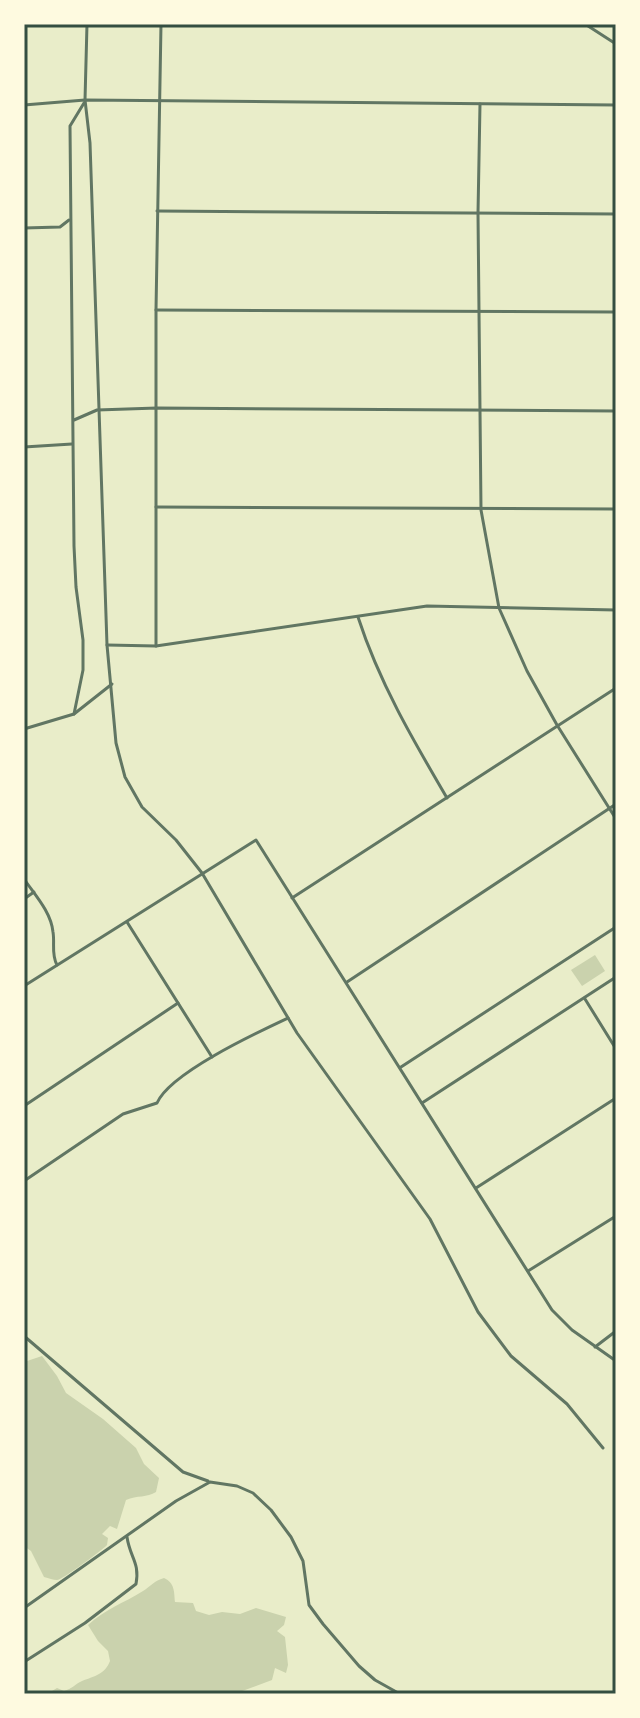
<svg xmlns="http://www.w3.org/2000/svg" width="640" height="1718" font-family="'Sofia Sans Condensed',sans-serif">
	<style>
		.green { fill: #cad2ad }
		.lines { fill: none; stroke-linecap: round; stroke-linejoin: round }
		.minor { stroke: #617663; stroke-width: 3 }
		.neatline { fill: none; stroke: #344e41; stroke-width: 3 }
	</style>
	<rect width="100%" height="100%" fill="#e9edc9"/>
	<g class="green">
		<path d="M 595,955 L 605,971 L 582,986 L 571,970 Z"/>
		<path d="M 42,1356 L 57,1376 L 66,1393 L 103,1419 L 136,1448 L 144,1464 L 159,1478 L 156,1492 C 147,1498 137,1495 126,1500 L 117,1529 L 110,1526 L 102,1534 L 108,1538 L 107,1545 C 101,1551 62,1580 57,1580 C 53,1580 49,1578 44,1577 L 31,1551 L 24,1546 L 24,1362 Z"/>
		<path d="M 164,1578 C 175,1583 174,1592 175,1602 L 193,1603 L 196,1611 L 209,1615 L 222,1612 L 240,1614 L 256,1608 L 286,1617 L 284,1625 L 277,1631 L 285,1637 L 288,1665 L 286,1673 L 275,1668 L 272,1680 L 234,1694 L 47,1694 L 57,1688 L 64,1691 C 72,1689 75,1684 82,1681 C 95,1676 105,1674 110,1661 L 108,1651 L 98,1641 L 88,1625 C 105,1609 124,1603 143,1591 C 151,1586 154,1581 164,1578 Z"/>
	</g>
	<g class="lines">
		<g class="minor">
			<path d="M 87,24 L 85,100 L 90,143 L 107,645 L 116,743 L 125,777 L 142,807 L 176,840 L 202,873 L 297,1033 L 430,1219 L 478,1312 L 511,1356 L 567,1404 L 603,1448"/>
			<path d="M 585,24 L 616,44"/>
			<path d="M 480,104 L 478,213 L 481,510 L 499,608 L 527,671 L 557,725 L 616,819"/>
			<path d="M 24,105 L 85,100 L 616,105"/>
			<path d="M 157,211 L 616,214"/>
			<path d="M 24,228 L 60,227 L 69,220"/>
			<path d="M 156,310 L 616,312"/>
			<path d="M 74,420 L 97,410 L 157,408 L 616,411"/>
			<path d="M 24,447 L 72,444"/>
			<path d="M 156,507 L 616,509"/>
			<path d="M 358,617 C 379,682 413,740 447,798"/>
			<path d="M 107,645 L 156,646 L 427,606 L 616,610"/>
			<path d="M 156,646 L 156,310 L 161,24"/>
			<path d="M 74,714 L 83,670 L 83,640 L 76,587 L 74,546 L 70,126 L 84,103"/>
			<path d="M 24,729 L 74,714 L 112,684"/>
			<path d="M 24,879 C 35,895 51,912 53,932 C 55,944 51,954 57,965"/>
			<path d="M 292,898 L 616,688"/>
			<path d="M 24,899 L 34,892"/>
			<path d="M 127,922 L 212,1057"/>
			<path d="M 347,982 L 616,804"/>
			<path d="M 24,986 L 256,840 L 552,1310 L 572,1330 L 616,1361"/>
			<path d="M 585,999 L 616,1049"/>
			<path d="M 401,1067 L 616,927"/>
			<path d="M 422,1103 L 616,977"/>
			<path d="M 24,1106 L 178,1003"/>
			<path d="M 24,1181 L 123,1114 L 157,1103 C 170,1073 256,1033 288,1018"/>
			<path d="M 476,1188 L 616,1098"/>
			<path d="M 528,1271 L 616,1216"/>
			<path d="M 24,1336 L 183,1472 L 208,1481"/>
			<path d="M 595,1347 L 616,1331"/>
			<path d="M 24,1608 L 176,1501 L 210,1482 L 237,1486 L 253,1493 L 271,1510 L 291,1537 L 303,1561 L 309,1605 L 323,1624 L 359,1666 L 375,1680 L 400,1694"/>
			<path d="M 24,1662 L 85,1623 L 136,1584 C 140,1562 130,1558 127,1537"/>
		</g>
	</g>
	<rect width="640" height="1718" fill="none" stroke="#fefae0" stroke-width="52"/>
	<rect x="26" y="26" width="588" height="1666" class="neatline"/>
</svg>
